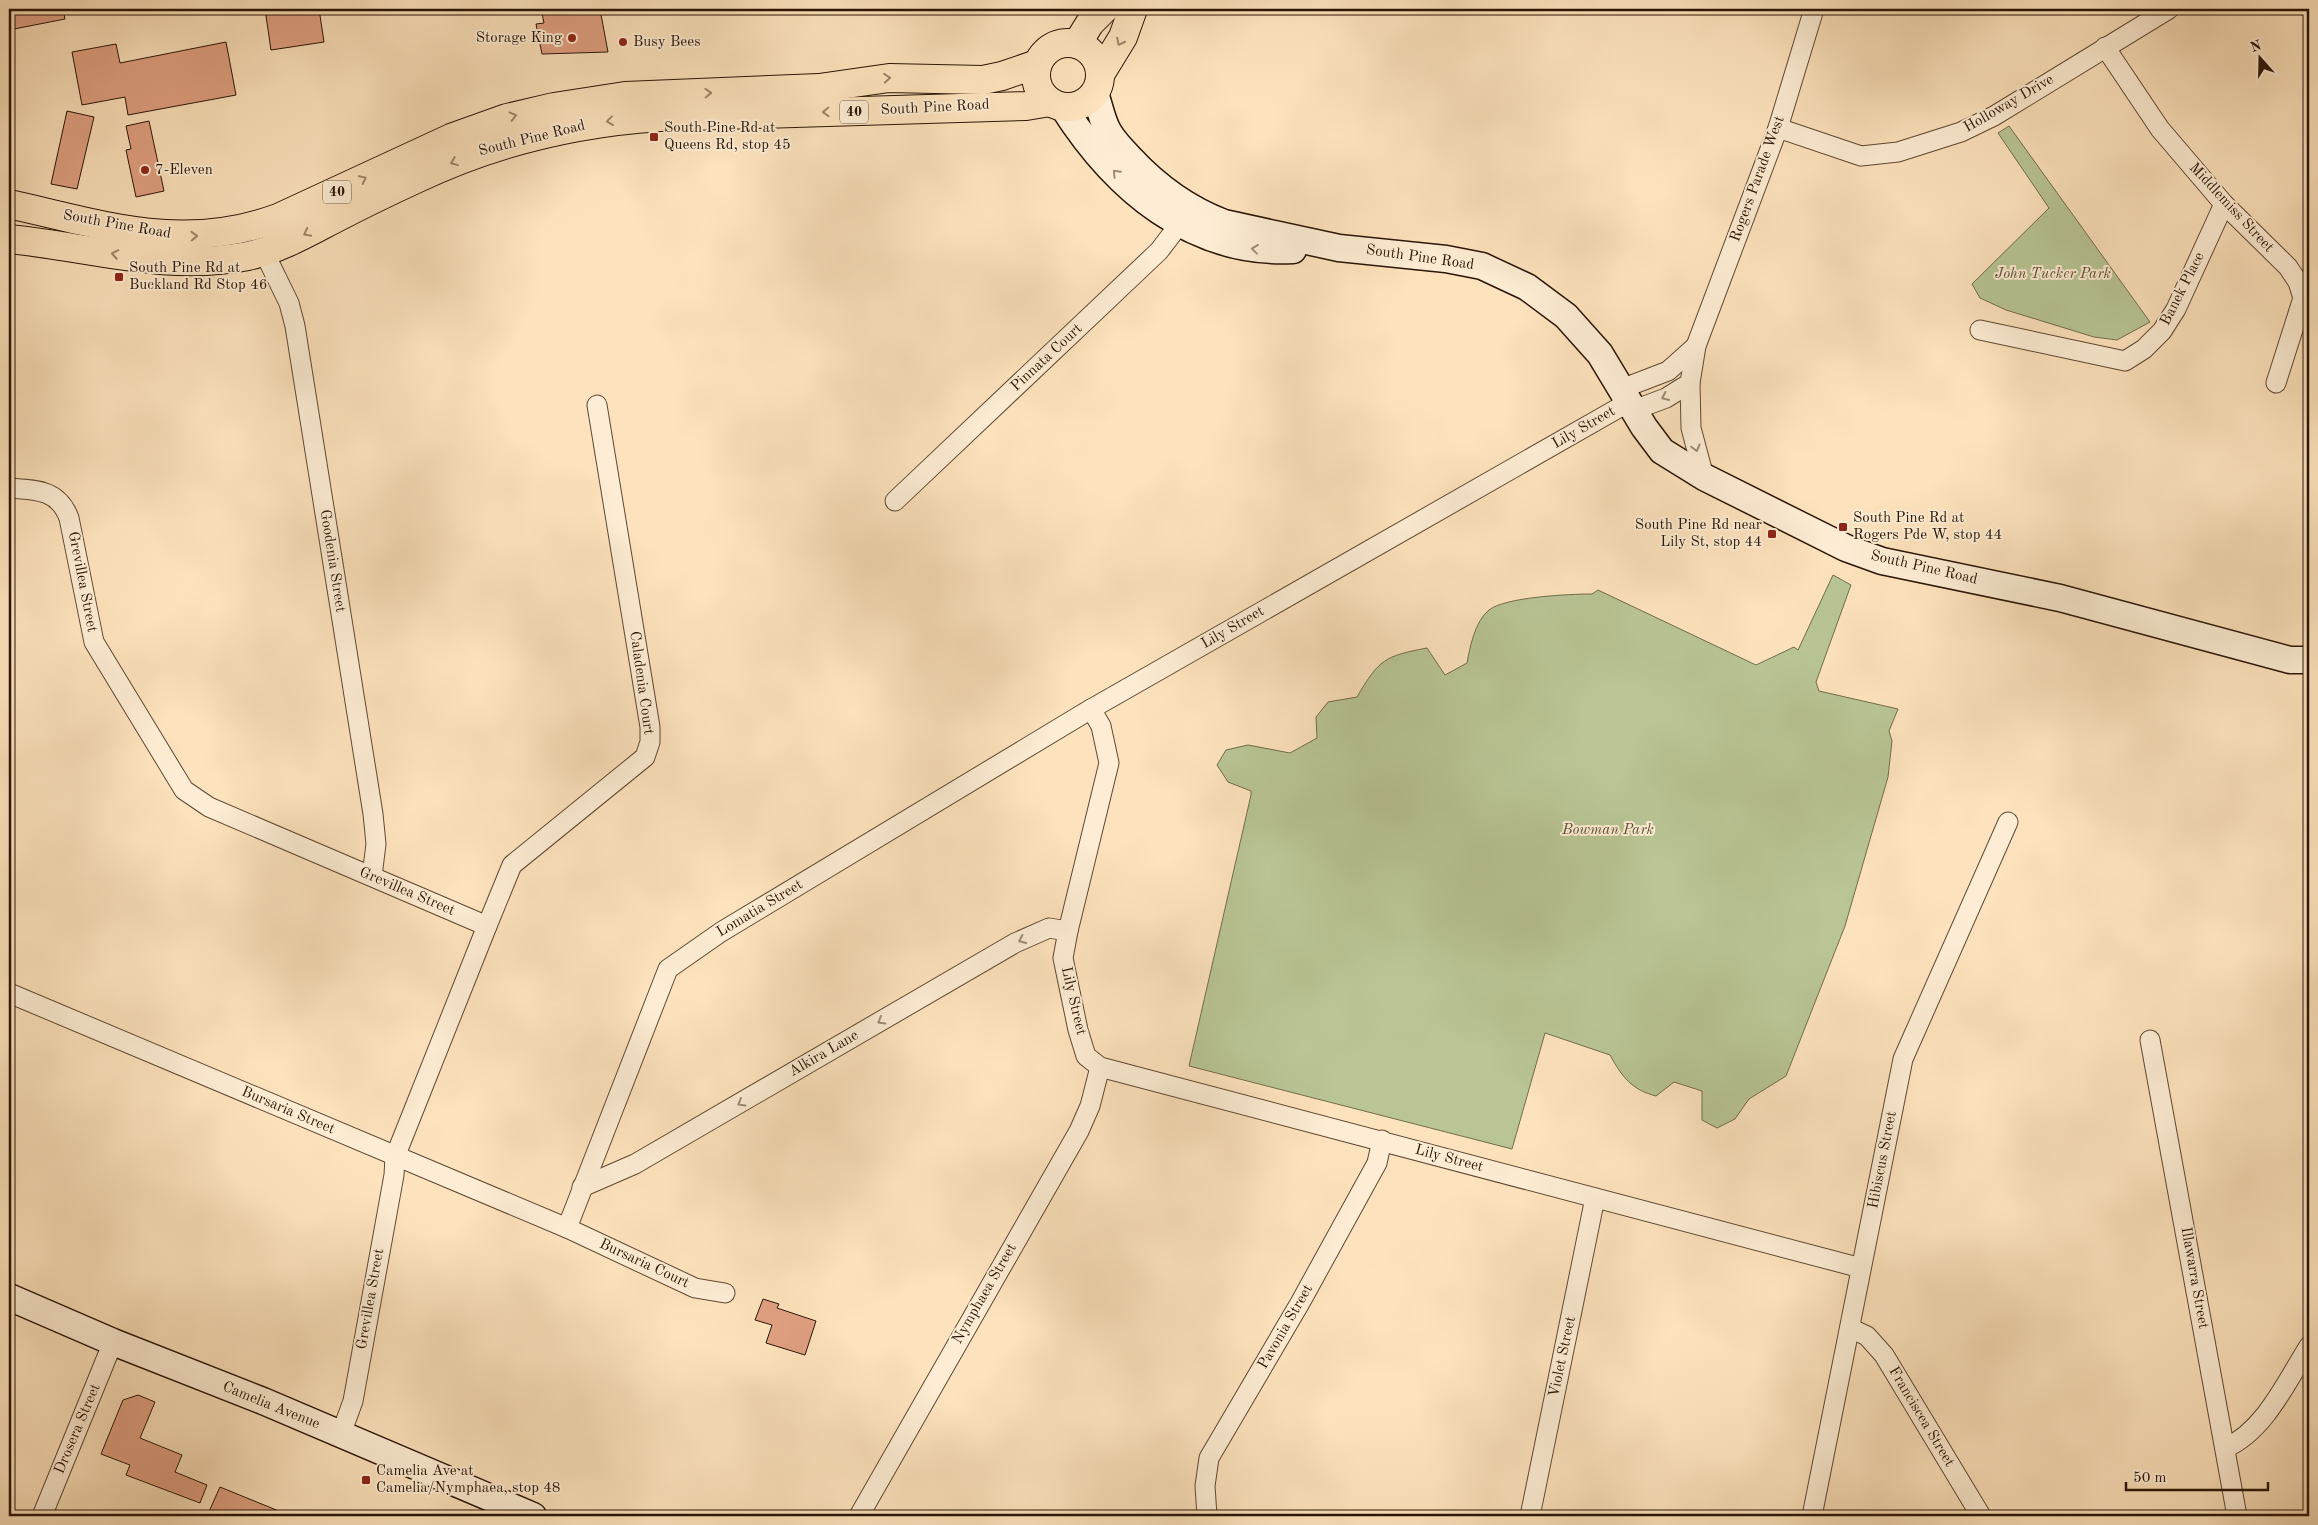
<svg xmlns="http://www.w3.org/2000/svg" width="2318" height="1525" font-family="'Old Standard TT',serif">
	<style>
		.green { fill: #b9c595; stroke: #726c4d }
		.building { fill: #e1a183; stroke: #2a1405 }
		.lines { fill: none; stroke-linecap: round; stroke-linejoin: round }
		.street-casing { stroke: #5f4833; stroke-width: 21 }
		.secondary-casing { stroke: #2a1405; stroke-width: 29 }
		.primary-casing { stroke: #2a1405; stroke-width: 30 }
		.street { stroke: #feedd4; stroke-width: 19 }
		.secondary { stroke: #feedd4; stroke-width: 26 }
		.primary { stroke: #fde3bd; stroke-width: 28 }
		.oneway { stroke: #9e866a }
		.oneway2 { stroke: #9f8b77 }
		.poi-dot { fill: #8f2418; stroke: #feedd4; stroke-width: 2 }
		.labels { text-anchor: middle; dominant-baseline: central; stroke-width: 4; stroke-linejoin: round; paint-order: stroke }
		.shield { fill: #feedd4; stroke: #6a5543; stroke-width: 1 }
		.shield-label { font-size: 14px; font-weight: bold; fill: #2a1405 }
		.poi-label { font-size: 15px; fill: #2a1405; stroke: #feedd4; text-anchor: start }
		.street-label { font-size: 15px; fill: #2a1405; stroke: #feedd4 }
		.park-label { font-size: 15px; font-style: italic; fill: #5c5237; stroke: #feedd4 }
	</style>
	<rect width="100%" height="100%" fill="#fde3bd"/>
	<filter id="stains"><feTurbulence type="fractalNoise" baseFrequency=".004" numOctaves="4"/><feColorMatrix values="0 0 0 0 .2 0 0 0 0 .09 0 0 0 0 .02 0 0 0 .5 -.17"/></filter>
	<radialGradient id="worn" r=".72"><stop offset=".6" stop-color="#630" stop-opacity="0"/><stop offset="1" stop-color="#630" stop-opacity=".3"/></radialGradient>
	<g class="green">
		<path d="M 2009,126 L 2150,322 L 2117,340 L 2094,337 L 2006,310 L 1980,298 L 1972,284 L 2049,208 L 1998,133 Z"/>
		<path d="M 1833,575 L 1851,585 L 1816,682 L 1819,691 L 1898,709 L 1889,731 L 1892,741 L 1888,777 L 1845,926 L 1786,1076 L 1749,1099 L 1735,1119 L 1717,1128 L 1702,1120 L 1702,1091 L 1674,1082 L 1656,1096 C 1632,1090 1622,1077 1610,1055 L 1545,1033 L 1512,1149 L 1189,1066 L 1251,795 L 1251,791 L 1228,782 L 1217,765 L 1226,750 L 1248,745 L 1290,753 L 1317,738 L 1316,717 L 1328,702 L 1357,697 C 1379,659 1385,656 1427,648 L 1445,675 L 1467,663 C 1470,647 1475,621 1489,610 C 1505,597 1570,594 1592,594 L 1598,590 L 1756,665 L 1794,647 L 1798,650 Z"/>
	</g>
	<g class="building">
		<path d="M 9,9 L 63,9 L 65,19 L 9,30 Z"/>
		<path d="M 265,9 L 319,9 L 324,42 L 271,50 Z"/>
		<path d="M 541,9 L 600,9 L 608,52 L 542,54 L 536,24 L 544,23 Z"/>
		<path d="M 226,42 L 236,95 L 128,115 L 125,97 L 82,105 L 72,52 L 116,44 L 120,63 Z"/>
		<path d="M 67,111 L 94,117 L 77,189 L 51,184 Z"/>
		<path d="M 149,121 L 164,191 L 136,197 L 126,150 L 131,149 L 126,126 Z"/>
		<path d="M 763,1299 L 779,1304 L 777,1308 L 816,1321 L 805,1355 L 766,1343 L 772,1325 L 755,1320 Z"/>
		<path d="M 138,1395 L 155,1402 L 140,1438 L 182,1455 L 175,1472 L 207,1485 L 200,1503 L 126,1475 L 130,1465 L 101,1454 L 123,1400 Z"/>
		<path d="M 220,1487 L 291,1516 L 207,1516 Z"/>
	</g>
	<g class="lines">
		<defs>
			<g id="street">
				<path d="M 2105,47 L 2160,129 L 2224,204 L 2288,267 L 2298,282 L 2303,298 L 2276,383"/>
				<path d="M 1778,128 L 1861,156 L 1898,152 L 1961,132 L 1994,116 L 2169,9"/>
				<path d="M 264,252 L 289,303 L 295,326 L 373,814 L 376,844 L 372,876"/>
				<path d="M 1980,330 L 2125,361 L 2144,349 L 2162,331 L 2176,309 L 2224,204"/>
				<path d="M 1690,383 L 1691,428 L 1704,477"/>
				<path d="M 1621,389 L 1668,371 L 1696,346"/>
				<path d="M 1629,402 L 1091,709 L 1101,726 L 1109,763 L 1068,931 L 1063,958 L 1078,1030 L 1086,1056 L 1100,1067 L 1861,1268"/>
				<path d="M 1634,410 L 1666,398 L 1690,383 L 1696,346 L 1778,128 L 1814,9"/>
				<path d="M 9,488 C 36,490 58,489 69,518 L 94,642 L 184,790 L 209,807 L 487,926 L 395,1157 L 394,1175 L 353,1401 L 341,1434"/>
				<path d="M 895,501 L 1159,251 L 1188,213"/>
				<path d="M 487,926 L 512,865 L 645,757 L 650,742 L 650,727 L 597,405"/>
				<path d="M 9,993 L 567,1228 L 695,1288 L 725,1293"/>
				<path d="M 2150,1040 L 2237,1516"/>
				<path d="M 582,1187 L 635,1164 L 1015,943 L 1049,928 L 1068,931"/>
				<path d="M 567,1228 L 668,969 L 721,932 L 1091,709"/>
				<path d="M 1850,1328 L 1867,1336 L 1884,1355 L 1981,1516"/>
				<path d="M 2225,1448 C 2264,1432 2287,1381 2309,1346"/>
				<path d="M 42,1516 L 113,1342"/>
				<path d="M 859,1516 L 1079,1131 L 1090,1106 L 1100,1067"/>
				<path d="M 1207,1516 L 1205,1486 L 1209,1458 L 1300,1303 L 1377,1163 L 1382,1140"/>
				<path d="M 1530,1516 L 1595,1198"/>
				<path d="M 1812,1516 L 1903,1059 L 2008,822"/>
			</g>
			<g id="secondary">
				<path d="M 1095,94 C 1099,104 1101,116 1106,127 C 1111,139 1121,148 1130,158 C 1157,187 1187,209 1224,223 L 1339,248 L 1446,259 L 1482,266 L 1527,287 L 1566,316 L 1600,354 L 1644,427 L 1662,451 L 1704,477 L 1846,548 L 1882,561 L 2060,598 L 2290,660 L 2309,660"/>
				<path d="M 1063,107 C 1115,189 1192,255 1293,250"/>
				<path d="M 9,1297 L 113,1342 L 263,1401 L 533,1516"/>
			</g>
			<g id="primary">
				<circle cx="1068" cy="75" r="32"/>
				<path d="M 1077,44 L 1090,23 L 1104,9"/>
				<path d="M 1101,73 L 1123,37 L 1133,9"/>
				<path d="M 9,204 C 104,225 182,253 278,218 L 451,138 L 507,118 L 554,107 L 625,96 L 819,88 L 889,78 L 983,80 L 1002,76 L 1037,64"/>
				<path d="M 9,239 C 89,247 167,272 248,256 C 280,249 309,232 338,217 C 363,204 390,191 416,179 C 493,142 573,123 659,117 L 1026,106 L 1050,102"/>
			</g>
		</defs>
		<use href="#street" class="street-casing"/>
		<use href="#secondary" class="secondary-casing"/>
		<use href="#primary" class="primary-casing"/>
		<use href="#street" class="street"/>
		<use href="#secondary" class="secondary"/>
		<use href="#primary" class="primary"/>
	</g>
	<defs><path id="oneway-chevron" d="M-2-3.5L2.5 0L-2 3.5" fill="none" stroke-width="1.6" stroke-linecap="round" stroke-linejoin="round" transform="scale(1.25)"/></defs>
	<g class="oneway">
		<use href="#oneway-chevron" transform="translate(1120 42) rotate(117)"/>
		<use href="#oneway-chevron" transform="translate(887 78) rotate(-5)"/>
		<use href="#oneway-chevron" transform="translate(708 93) rotate(-2)"/>
		<use href="#oneway-chevron" transform="translate(826 112) rotate(178)"/>
		<use href="#oneway-chevron" transform="translate(513 116) rotate(-15)"/>
		<use href="#oneway-chevron" transform="translate(610 121) rotate(173)"/>
		<use href="#oneway-chevron" transform="translate(454 162) rotate(158)"/>
		<use href="#oneway-chevron" transform="translate(363 179) rotate(-26)"/>
		<use href="#oneway-chevron" transform="translate(307 233) rotate(153)"/>
		<use href="#oneway-chevron" transform="translate(194 236) rotate(-2)"/>
		<use href="#oneway-chevron" transform="translate(115 254) rotate(-170)"/>
	</g>
	<g class="oneway2">
		<use href="#oneway-chevron" transform="translate(1116 173) rotate(-134)"/>
		<use href="#oneway-chevron" transform="translate(1255 249) rotate(-173)"/>
		<use href="#oneway-chevron" transform="translate(1665 397) rotate(155)"/>
		<use href="#oneway-chevron" transform="translate(1696 448) rotate(75)"/>
		<use href="#oneway-chevron" transform="translate(1022 940) rotate(155)"/>
		<use href="#oneway-chevron" transform="translate(881 1021) rotate(150)"/>
		<use href="#oneway-chevron" transform="translate(741 1103) rotate(150)"/>
	</g>
	<g class="poi-dot">
		<circle cx="572" cy="38" r="5"/>
		<circle cx="623" cy="42" r="5"/>
		<rect x="649" y="132" width="10" height="10" rx="2.5"/>
		<circle cx="145" cy="170" r="5"/>
		<rect x="114" y="272" width="10" height="10" rx="2.5"/>
		<rect x="1838" y="522" width="10" height="10" rx="2.5"/>
		<rect x="1767" y="529" width="10" height="10" rx="2.5"/>
		<rect x="361" y="1475" width="10" height="10" rx="2.5"/>
	</g>
	<g class="labels">
		<g class="shield">
			<rect x="840" y="100.5" width="28" height="23" rx="4"/>
			<rect x="323" y="180.5" width="28" height="23" rx="4"/>
		</g>
		<g class="shield-label">
			<text x="854" y="112">40</text>
			<text x="337" y="192">40</text>
		</g>
		<g class="poi-label">
			<text x="562" y="38" text-anchor="end">Storage King</text>
			<text x="633" y="42">Busy Bees</text>
			<text x="664" y="128">South Pine Rd at<tspan x="664" dy="17">Queens Rd, stop 45</tspan></text>
			<text x="155" y="170">7-Eleven</text>
			<text x="129" y="268">South Pine Rd at<tspan x="129" dy="17">Buckland Rd Stop 46</tspan></text>
			<text x="1853" y="518">South Pine Rd at<tspan x="1853" dy="17">Rogers Pde W, stop 44</tspan></text>
			<text x="1762" y="525" text-anchor="end">South Pine Rd near<tspan x="1762" dy="17">Lily St, stop 44</tspan></text>
			<text x="376" y="1471">Camelia Ave at<tspan x="376" dy="17">Camelia/Nymphaea, stop 48</tspan></text>
		</g>
		<g class="street-label">
			<text transform="translate(2009 104) rotate(-30)">Holloway Drive</text>
			<text transform="translate(935 108) rotate(-3)">South Pine Road</text>
			<text transform="translate(532 139) rotate(-14)">South Pine Road</text>
			<text transform="translate(1758 179) rotate(-70)">Rogers Parade West</text>
			<text transform="translate(2231 208) rotate(47)">Middlemiss Street</text>
			<text transform="translate(117 225) rotate(10)">South Pine Road</text>
			<text transform="translate(1420 258) rotate(8)">South Pine Road</text>
			<text transform="translate(2183 289) rotate(-63)">Banek Place</text>
			<text transform="translate(1047 358) rotate(-43)">Pinnata Court</text>
			<text transform="translate(1584 428) rotate(-30)">Lily Street</text>
			<text transform="translate(332 561) rotate(81)">Goodenia Street</text>
			<text transform="translate(1924 568) rotate(13)">South Pine Road</text>
			<text transform="translate(82 582) rotate(79)">Grevillea Street</text>
			<text transform="translate(1233 628) rotate(-30)">Lily Street</text>
			<text transform="translate(641 683) rotate(82)">Caladenia Court</text>
			<text transform="translate(407 892) rotate(23)">Grevillea Street</text>
			<text transform="translate(760 909) rotate(-31)">Lomatia Street</text>
			<text transform="translate(1073 1001) rotate(77)">Lily Street</text>
			<text transform="translate(824 1054) rotate(-30)">Alkira Lane</text>
			<text transform="translate(288 1111) rotate(23)">Bursaria Street</text>
			<text transform="translate(1449 1159) rotate(15)">Lily Street</text>
			<text transform="translate(1883 1160) rotate(-79)">Hibiscus Street</text>
			<text transform="translate(644 1264) rotate(25)">Bursaria Court</text>
			<text transform="translate(2194 1278) rotate(80)">Illawarra Street</text>
			<text transform="translate(985 1294) rotate(-60)">Nymphaea Street</text>
			<text transform="translate(371 1299) rotate(-80)">Grevillea Street</text>
			<text transform="translate(1286 1327) rotate(-60)">Pavonia Street</text>
			<text transform="translate(1563 1357) rotate(-78)">Violet Street</text>
			<text transform="translate(271 1406) rotate(22)">Camelia Avenue</text>
			<text transform="translate(1921 1417) rotate(59)">Franciscea Street</text>
			<text transform="translate(78 1429) rotate(-67)">Drosera Street</text>
		</g>
		<g class="park-label">
			<text x="2053" y="274">John Tucker Park</text>
			<text x="1608" y="830">Bowman Park</text>
		</g>
	</g>
	<rect width="2318" height="1525" fill="none" stroke="#fde3bd" stroke-width="30"/>
	<rect x="10" y="10" width="2298" height="1505" fill="none" stroke="#2a1405" stroke-width="2.5"/>
	<rect x="15" y="15" width="2288" height="1495" fill="none" stroke="#2a1405"/>
	<g transform="translate(2260 58) rotate(340)" stroke="#feedd4" stroke-width="4" paint-order="stroke">
	<path d="M0-4L9 19L0 12L-9 19Z" fill="#2a1405"/>
	<text y="-8" font-size="14" font-weight="bold" text-anchor="middle" fill="#2a1405">N</text>
	</g>
	<path d="M2126 1482v8h142v-8" fill="none" stroke="#2a1405" stroke-width="2.5"/>
	<text x="2133" y="1482" font-size="15" fill="#2a1405" stroke="#feedd4" stroke-width="4" paint-order="stroke">50 m</text>
	<rect width="100%" height="100%" filter="url(#stains)"/>
	<rect width="100%" height="100%" fill="url(#worn)"/>
</svg>
